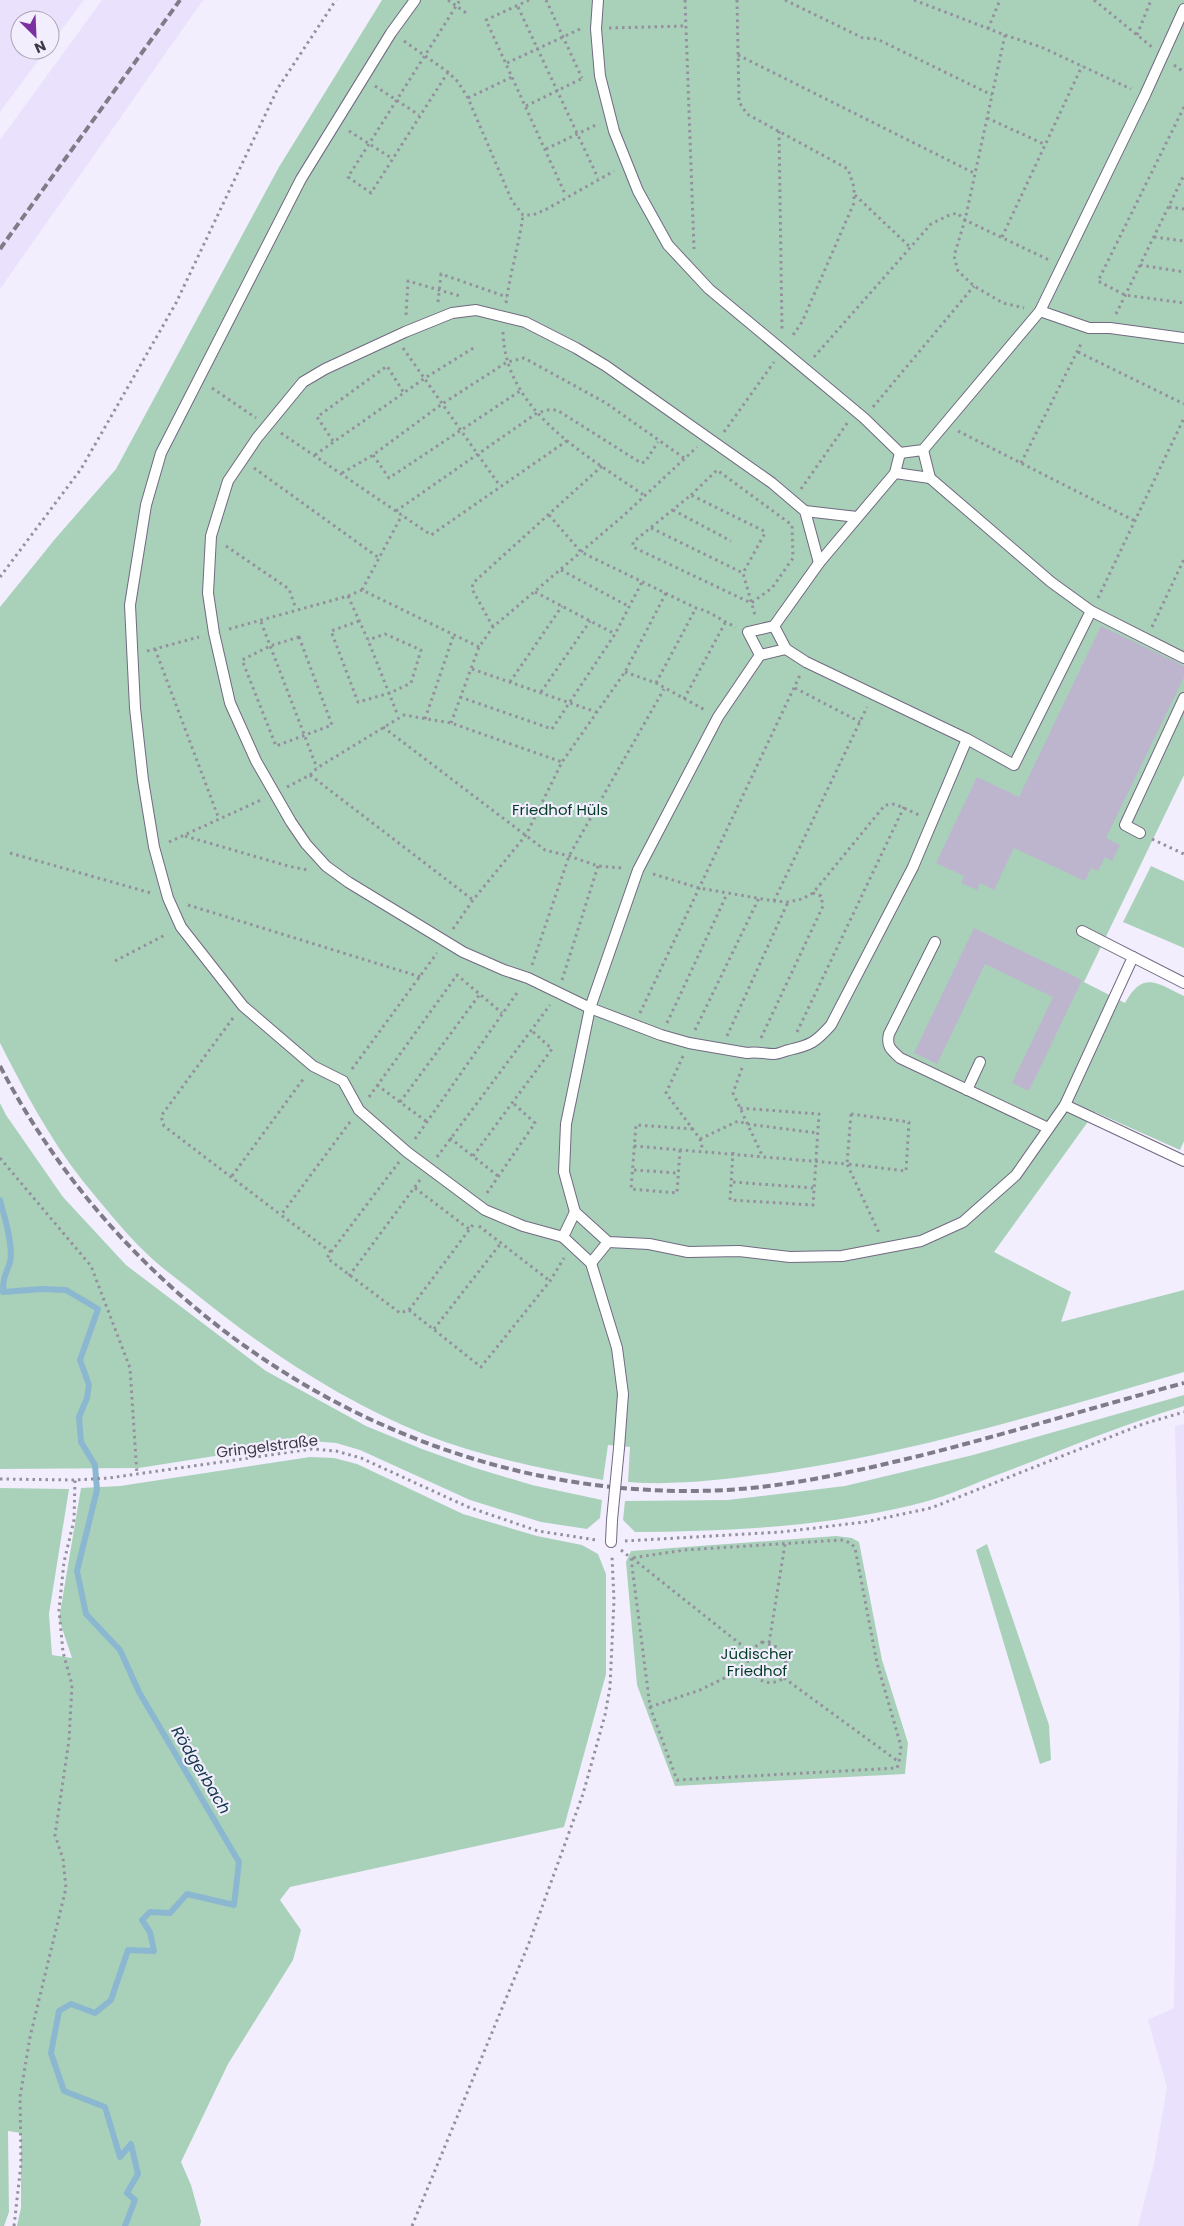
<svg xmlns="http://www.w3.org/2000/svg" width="1184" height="2226" font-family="Poppins,sans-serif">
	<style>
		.built { fill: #eae1fc }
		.green { fill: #a9d1ba }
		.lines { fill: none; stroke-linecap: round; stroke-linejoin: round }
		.stream { stroke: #8bb8d0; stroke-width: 6 }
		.building { fill: #bdb4ce }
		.service-casing { stroke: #716980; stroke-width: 12 }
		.path { stroke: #95909e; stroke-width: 3; stroke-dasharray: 2.5 4; stroke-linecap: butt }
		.service { stroke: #fff; stroke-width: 10 }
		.rail { stroke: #7f7b87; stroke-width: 4; stroke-dasharray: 8 4; stroke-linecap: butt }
		.service-bridge-casing { stroke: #716980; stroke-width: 12; stroke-linecap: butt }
		.service-bridge { stroke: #fff; stroke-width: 10 }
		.labels { text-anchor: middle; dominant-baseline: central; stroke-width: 4.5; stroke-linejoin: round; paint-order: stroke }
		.park-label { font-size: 15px; fill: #013d25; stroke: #f3eefe }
		.street-label { font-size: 15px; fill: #3e3a45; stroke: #f3eefe }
		.water-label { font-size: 16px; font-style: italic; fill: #12384a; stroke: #f3eefe }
	</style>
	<rect width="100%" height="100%" fill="#f3eefe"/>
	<g class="built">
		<path d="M 0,0 L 84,0 L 50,45 L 50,20 L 20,20 L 20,50 L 46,50 L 0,112 Z"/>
		<path d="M 102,0 L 203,0 L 0,289 L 0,140 Z"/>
		<path d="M 1184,1424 L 1184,2226 L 1138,2226 L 1154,2164 L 1167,2087 L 1148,2020 L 1174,2008 L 1180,1640 L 1175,1426 Z"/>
	</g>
	<g class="green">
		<path d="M 382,0 L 1184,0 L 1184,775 L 1084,982 L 1125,1003 C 1143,970 1157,983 1184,996 L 1184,1141 L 1180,1150 L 1095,1112 L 994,1252 L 1071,1292 L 1061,1322 L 1184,1290 L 1184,1372 C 1051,1411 916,1452 779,1472 C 730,1479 678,1486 628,1482 L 630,1447 L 608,1445 L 603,1480 C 543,1469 483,1457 426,1435 C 341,1401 262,1348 191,1290 C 176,1278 160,1267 146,1253 C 123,1231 102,1204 82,1180 C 49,1138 24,1090 0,1043 L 0,607 L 55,539 L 116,469 L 279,167 Z"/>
		<path d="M 1151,866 L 1184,881 L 1184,948 L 1123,922 Z"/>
		<path d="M 0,1103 L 6,1115 L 63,1197 L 126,1265 L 266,1371 L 366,1426 L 422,1449 L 472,1467 L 532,1485 L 602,1500 L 600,1518 L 587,1529 L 541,1522 L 470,1500 L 360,1450 L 336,1443 L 310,1441 L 139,1468 L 0,1469 Z"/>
		<path d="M 1184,1395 L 1184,1406 C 1117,1426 1054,1454 989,1478 C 969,1486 949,1495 928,1501 C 832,1527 734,1531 635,1532 L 623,1520 L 625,1501 L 728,1500 L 845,1486 L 973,1455 Z"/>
		<path d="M 310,1457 L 334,1458 L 357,1464 L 463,1514 L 537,1536 L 582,1545 L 598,1554 L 606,1574 L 606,1674 L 564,1827 L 290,1887 L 280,1900 L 301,1930 L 293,1960 L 228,2064 L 181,2162 L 191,2185 L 201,2221 L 200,2226 L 17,2226 L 21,2208 L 21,2133 L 8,2131 L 9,2212 L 4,2226 L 0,2226 L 0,1488 L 69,1489 L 49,1614 L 52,1655 L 72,1658 L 59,1619 L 81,1488 L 120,1486 Z"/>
		<path d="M 836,1536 L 852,1538 L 859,1542 L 882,1660 L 908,1743 L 905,1774 L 675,1786 L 637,1685 L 626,1562 L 631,1551 Z"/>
		<path d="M 987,1544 L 1049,1725 L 1051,1760 L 1040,1764 L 976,1550 Z"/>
	</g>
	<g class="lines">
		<path class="stream" d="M 0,1200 C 4,1215 14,1247 10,1262 C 6,1275 3,1276 3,1292 L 42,1289 L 66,1290 L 98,1309 L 80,1360 L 89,1385 L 87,1398 L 79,1417 L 81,1442 L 95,1465 L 97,1490 L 77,1571 L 86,1614 L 120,1650 L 139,1692 L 239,1862 L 234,1905 L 187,1894 L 170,1913 L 150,1912 L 142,1920 L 150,1932 L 154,1951 L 128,1950 L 111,2000 L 95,2013 L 71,2004 L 59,2011 L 51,2053 L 64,2091 L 105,2107 L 120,2157 L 131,2144 L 138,2174 L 127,2193 L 135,2200 L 125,2226"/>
	</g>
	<g class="building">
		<path d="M 1101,626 L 1184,666 L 1184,677 L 1106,838 L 1120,845 L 1112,861 L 1105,857 L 1098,871 L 1091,868 L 1085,881 L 1014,848 L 994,890 L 980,883 L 977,890 L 961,883 L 964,876 L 936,863 L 977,777 L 1019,797 Z"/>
		<path d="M 974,928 L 1082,980 L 1029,1091 L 1012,1083 L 1053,997 L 985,964 L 937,1064 L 914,1053 Z"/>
	</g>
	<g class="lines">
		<defs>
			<g id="service">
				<path d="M 415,0 L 391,33 L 301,179 L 161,453 L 146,505 L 130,605 L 135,708 L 143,780 L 154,847 L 168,898 L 181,927 L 243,1006 L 313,1066 L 343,1081 L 359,1110 L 407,1152 L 485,1210 L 523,1226 L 563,1237"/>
				<path d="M 598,0 L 596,29 L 600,76 L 614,131 L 638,191 L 668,245 L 709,289 L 864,418 L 900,453"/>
				<path d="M 1040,311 L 1089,328 L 1110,328 L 1184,338"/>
				<path d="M 895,473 L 930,478 L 923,450"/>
				<path d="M 930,478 L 1051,582 L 1091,611 L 1184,658"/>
				<path d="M 805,511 L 857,517"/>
				<path d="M 819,563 L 805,511 L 772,483 L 606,366 L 576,348 L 525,322 L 476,310 L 452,313 L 405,332 L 325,369 L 303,382 L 257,438 L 228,481 L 211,536 L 208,593 L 214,633 L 230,703 L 256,761 L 291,822 L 306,844 L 326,866 L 348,882 L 463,952 L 504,970 L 528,978 L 590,1008 L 661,1035 L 689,1043 L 747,1053 C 757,1051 764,1054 774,1054 C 779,1054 784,1051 789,1050 C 811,1045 816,1042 831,1025 L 913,867 L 967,739"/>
				<path d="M 774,626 L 786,649 L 806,662 L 967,739 L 1014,765 L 1091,611"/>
				<path d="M 760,655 L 786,649"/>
				<path d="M 1140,833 L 1125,825 L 1184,698"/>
				<path d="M 1082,931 L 1184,983"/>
				<path d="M 935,942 L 889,1034 C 886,1046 891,1050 900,1058 L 1048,1128"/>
				<path d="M 1133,957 L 1065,1105 L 1016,1175 L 963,1222 L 921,1241 L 842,1256 L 790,1257 L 739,1251 L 688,1252 L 649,1244 L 608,1242 L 575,1212 L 564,1172 L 566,1124 L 590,1008 L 638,870 L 718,717 L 760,655 L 748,632 L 774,626 L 819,563 L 895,473 L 900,453 L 923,450 L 1040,311 L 1145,95 L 1184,9"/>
				<path d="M 967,1090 L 980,1062"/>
				<path d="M 1065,1105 L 1184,1161"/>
				<path d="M 575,1212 L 563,1237 L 591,1263 L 617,1348 L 623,1394 L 619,1448"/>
				<path d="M 591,1263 L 608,1242"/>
				<path d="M 611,1542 L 612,1520"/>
			</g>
		</defs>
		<use href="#service" class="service-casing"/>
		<g class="path">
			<path d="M 448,0 L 469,15"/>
			<path d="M 529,0 L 486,20 L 566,196"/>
			<path d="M 546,0 L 582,78"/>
			<path d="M 685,0 L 694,249"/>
			<path d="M 737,0 L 739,102 L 747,114 L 848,169 L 854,187 L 854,203 L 802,322 L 791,338"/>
			<path d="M 785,0 L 863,38 L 877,39 L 992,95"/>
			<path d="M 914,0 L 1005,35 L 1041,47 L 1131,89"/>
			<path d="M 1094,0 L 1152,47"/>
			<path d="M 518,7 L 598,178"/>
			<path d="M 609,28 L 685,26"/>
			<path d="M 988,29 L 1000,0"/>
			<path d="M 1005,35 L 965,220 L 954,256 L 958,271 L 974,286 L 1003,303 L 1024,308"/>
			<path d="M 1137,35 L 1151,0"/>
			<path d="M 404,41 L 448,72 L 458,82 L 468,98 L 512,201 L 523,215 L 533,215 L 545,210 L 614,171"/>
			<path d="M 738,55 L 974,173"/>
			<path d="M 507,63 L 580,29"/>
			<path d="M 1174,65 L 1184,72"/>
			<path d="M 448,72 L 371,193 L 348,177 L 460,0"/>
			<path d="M 375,86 L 419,115"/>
			<path d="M 468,98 L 512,77"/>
			<path d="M 526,106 L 583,78"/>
			<path d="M 1184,107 L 1098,281 L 1125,295 L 1184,303"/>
			<path d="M 987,118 L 1044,144"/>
			<path d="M 349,131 L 393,159"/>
			<path d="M 779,131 L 782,330"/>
			<path d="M 546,149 L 598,124"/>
			<path d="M 855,195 L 910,247"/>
			<path d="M 1169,207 L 1184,209"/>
			<path d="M 1002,237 L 1082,66"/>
			<path d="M 1154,237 L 1184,241"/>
			<path d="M 1140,265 L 1184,272"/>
			<path d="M 438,302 L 441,274 L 507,297"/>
			<path d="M 506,303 C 510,273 519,245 523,215"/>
			<path d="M 1116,314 L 1184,175"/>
			<path d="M 406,315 L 408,281 L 460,296"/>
			<path d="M 503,332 C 505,412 587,455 645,496"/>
			<path d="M 403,348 L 500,486"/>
			<path d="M 1078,352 L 1184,404"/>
			<path d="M 814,357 L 931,224 L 947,216 L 957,213 L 965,220 L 1049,260"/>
			<path d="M 212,388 L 256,418"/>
			<path d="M 873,407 L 974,286"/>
			<path d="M 958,431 L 1135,521"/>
			<path d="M 724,432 L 774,362"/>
			<path d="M 281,433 L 431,535 L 568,440"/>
			<path d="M 333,441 L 317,417 L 387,366 L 404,393"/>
			<path d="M 315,455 L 425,378 L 475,347"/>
			<path d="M 373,455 L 389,478 L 520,391"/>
			<path d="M 1021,463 L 1082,342"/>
			<path d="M 254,468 L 379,558"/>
			<path d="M 342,473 L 373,455 L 442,404 L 507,362 L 524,358 L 606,403 L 684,458"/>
			<path d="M 801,489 L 848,422"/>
			<path d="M 691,495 L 717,470 L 792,525 L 793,558 L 772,588 L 751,603 L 633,547 L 633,542 L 691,495 L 764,531 L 765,533 L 743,573 L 755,615"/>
			<path d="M 673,510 L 731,541"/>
			<path d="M 396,511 L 537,413 L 548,410 L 557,410 L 641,463 L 645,462 L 658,442"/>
			<path d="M 549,515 L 581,552 L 696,608 C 711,611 721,621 736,627"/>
			<path d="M 651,528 L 743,573"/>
			<path d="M 226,546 L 289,589 L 296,609"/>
			<path d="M 561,570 L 628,606"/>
			<path d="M 0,577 L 81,469 L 176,303 L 278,88 L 336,0"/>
			<path d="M 362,590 L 402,515"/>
			<path d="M 535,592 L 615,634"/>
			<path d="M 348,596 L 368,640 L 398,716"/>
			<path d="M 1098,598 L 1184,418"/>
			<path d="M 359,621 L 331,631 L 358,702 L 390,693 L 411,683 L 421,650 L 385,634 L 368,640"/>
			<path d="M 261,622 L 317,768"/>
			<path d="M 493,627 L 472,589 L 473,583 L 602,466"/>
			<path d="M 1152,627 L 1184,559"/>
			<path d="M 229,629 L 348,596 L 362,590 L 479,647"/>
			<path d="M 299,637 L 332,725 L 276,746 L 242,660 L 270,646 Z"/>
			<path d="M 155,649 L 219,819"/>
			<path d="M 147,651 L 199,637"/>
			<path d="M 472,669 L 596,712"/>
			<path d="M 625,672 L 656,683 L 705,710"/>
			<path d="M 510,682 L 562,606"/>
			<path d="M 656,683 L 696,608"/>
			<path d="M 795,688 L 860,722"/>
			<path d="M 541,692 L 590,621"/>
			<path d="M 460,697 L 552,729 L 615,634 L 642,582"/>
			<path d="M 684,699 L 725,623"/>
			<path d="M 425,719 L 454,634"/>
			<path d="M 451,723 L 479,647 L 493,627 L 623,516 L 697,447"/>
			<path d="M 383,727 L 545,850 L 569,856 L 598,866 L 622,868"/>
			<path d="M 310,775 L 473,900"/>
			<path d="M 287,787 L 310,775 L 317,768 L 404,715 L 451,723 L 562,762"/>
			<path d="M 185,836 L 288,866 L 308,870"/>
			<path d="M 1152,839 L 1184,854"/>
			<path d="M 169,842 L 261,800"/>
			<path d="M 10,853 L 151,893"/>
			<path d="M 653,874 L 699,888 L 774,901 L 788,902 L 802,899 L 813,893 L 885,805 L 895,804 L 919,815"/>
			<path d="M 774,901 L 867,707"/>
			<path d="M 188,905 L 421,977"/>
			<path d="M 453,929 L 473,900 L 526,835 L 562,762 L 625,672 L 666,593"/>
			<path d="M 115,961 L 167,934"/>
			<path d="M 532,965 L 569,856 L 664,689"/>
			<path d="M 562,980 L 598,866"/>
			<path d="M 640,1013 L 800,675"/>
			<path d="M 233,1018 L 161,1116 L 164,1126 L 281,1215"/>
			<path d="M 667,1023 L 727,894"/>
			<path d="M 695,1030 L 759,898"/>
			<path d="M 797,1032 L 904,807"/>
			<path d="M 727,1036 L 788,902"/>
			<path d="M 761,1038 L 823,906 L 821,896 L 813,893"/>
			<path d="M 683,1056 L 666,1093 L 700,1139 L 703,1151"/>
			<path d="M 742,1068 L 733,1093 L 762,1155"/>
			<path d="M 352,1069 L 437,953"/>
			<path d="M 377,1085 L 427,1122"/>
			<path d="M 369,1097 L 457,975 L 502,1013"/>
			<path d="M 400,1102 L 480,994"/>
			<path d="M 851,1114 L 909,1122 L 906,1171 L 847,1164 Z"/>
			<path d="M 350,1122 L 281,1215 L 331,1252 L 327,1258 L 400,1313 L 409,1310 L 481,1367 L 550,1281 L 564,1258"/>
			<path d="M 450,1138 L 498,1176"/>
			<path d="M 415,1139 L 519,990"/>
			<path d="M 700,1139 L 738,1121 L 747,1124 L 817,1133"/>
			<path d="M 634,1146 L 847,1164 L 880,1235"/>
			<path d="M 680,1150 L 677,1193 L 631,1189 L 636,1125 L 693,1129"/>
			<path d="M 733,1152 L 730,1200 L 813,1205 L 819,1114 L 740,1108"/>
			<path d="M 473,1156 L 552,1049 L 531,1030"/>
			<path d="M 437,1157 L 550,1005"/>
			<path d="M 0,1158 L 91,1266 L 130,1368 L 137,1475"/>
			<path d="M 634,1170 L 677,1173"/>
			<path d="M 232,1176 L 304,1078"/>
			<path d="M 733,1182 L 813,1188"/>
			<path d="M 415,1188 L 469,1229"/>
			<path d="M 487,1193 L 535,1123 L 513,1103"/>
			<path d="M 479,1226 L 550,1281"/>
			<path d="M 331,1252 L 399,1162"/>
			<path d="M 349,1276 L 420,1180"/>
			<path d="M 409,1310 L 475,1222"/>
			<path d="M 434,1329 L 501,1243"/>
			<path d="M 0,1479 L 75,1480 L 109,1478 L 312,1449 L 336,1451 L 361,1458 L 468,1507 L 538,1531 L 596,1540"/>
			<path d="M 625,1541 L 781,1532 L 865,1522 L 931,1508 L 1143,1424 L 1184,1412"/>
			<path d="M 621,1550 L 631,1558 L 650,1707 L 677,1780 L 897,1768 L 899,1762 L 901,1746 L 877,1663 L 855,1548 L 851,1543 L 841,1540 L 685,1550 L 631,1558"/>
			<path d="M 632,1558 L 749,1651"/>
			<path d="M 762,1642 L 777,1647 L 786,1661 L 784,1678 C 769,1688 756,1680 747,1667 L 749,1651 Z"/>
			<path d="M 769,1643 L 785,1544"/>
			<path d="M 784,1678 L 899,1762"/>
			<path d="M 650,1707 L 700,1690 L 747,1667"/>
			<path d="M 14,2226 L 21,2164 L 20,2097 L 30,2037 L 66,1888 L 63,1859 L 55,1835 L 69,1740 L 72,1685 L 63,1652 L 59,1610 L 64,1562 L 74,1520 L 75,1480"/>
			<path d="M 412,2226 L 529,1943 L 583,1794 L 605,1715 L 610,1687 L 614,1600 L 612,1557"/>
		</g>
		<use href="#service" class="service"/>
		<g class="rail">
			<path d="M 0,249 L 180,0"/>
			<path d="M 0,1066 C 138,1331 426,1506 726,1490 C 794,1486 861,1470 927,1454 C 1013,1432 1098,1406 1184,1383"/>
		</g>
		<defs>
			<path id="service-bridge" d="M 612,1520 L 619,1448"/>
		</defs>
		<use href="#service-bridge" class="service-bridge-casing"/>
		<use href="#service-bridge" class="service-bridge"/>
	</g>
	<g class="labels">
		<g class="park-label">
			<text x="560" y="809">Friedhof Hüls</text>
			<text x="757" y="1653">Jüdischer<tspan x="757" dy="17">Friedhof</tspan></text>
		</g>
		<g class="street-label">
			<text transform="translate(267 1446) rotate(-7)">Gringelstraße</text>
		</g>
		<g class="water-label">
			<text transform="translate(201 1770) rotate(59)">Rödgerbach</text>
		</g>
	</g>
	<g transform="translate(35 35) rotate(156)"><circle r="24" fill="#f3eefe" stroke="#aba6b4"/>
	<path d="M0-4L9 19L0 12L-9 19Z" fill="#7b30a2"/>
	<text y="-8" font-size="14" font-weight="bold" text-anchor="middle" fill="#3e3a45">N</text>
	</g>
</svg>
